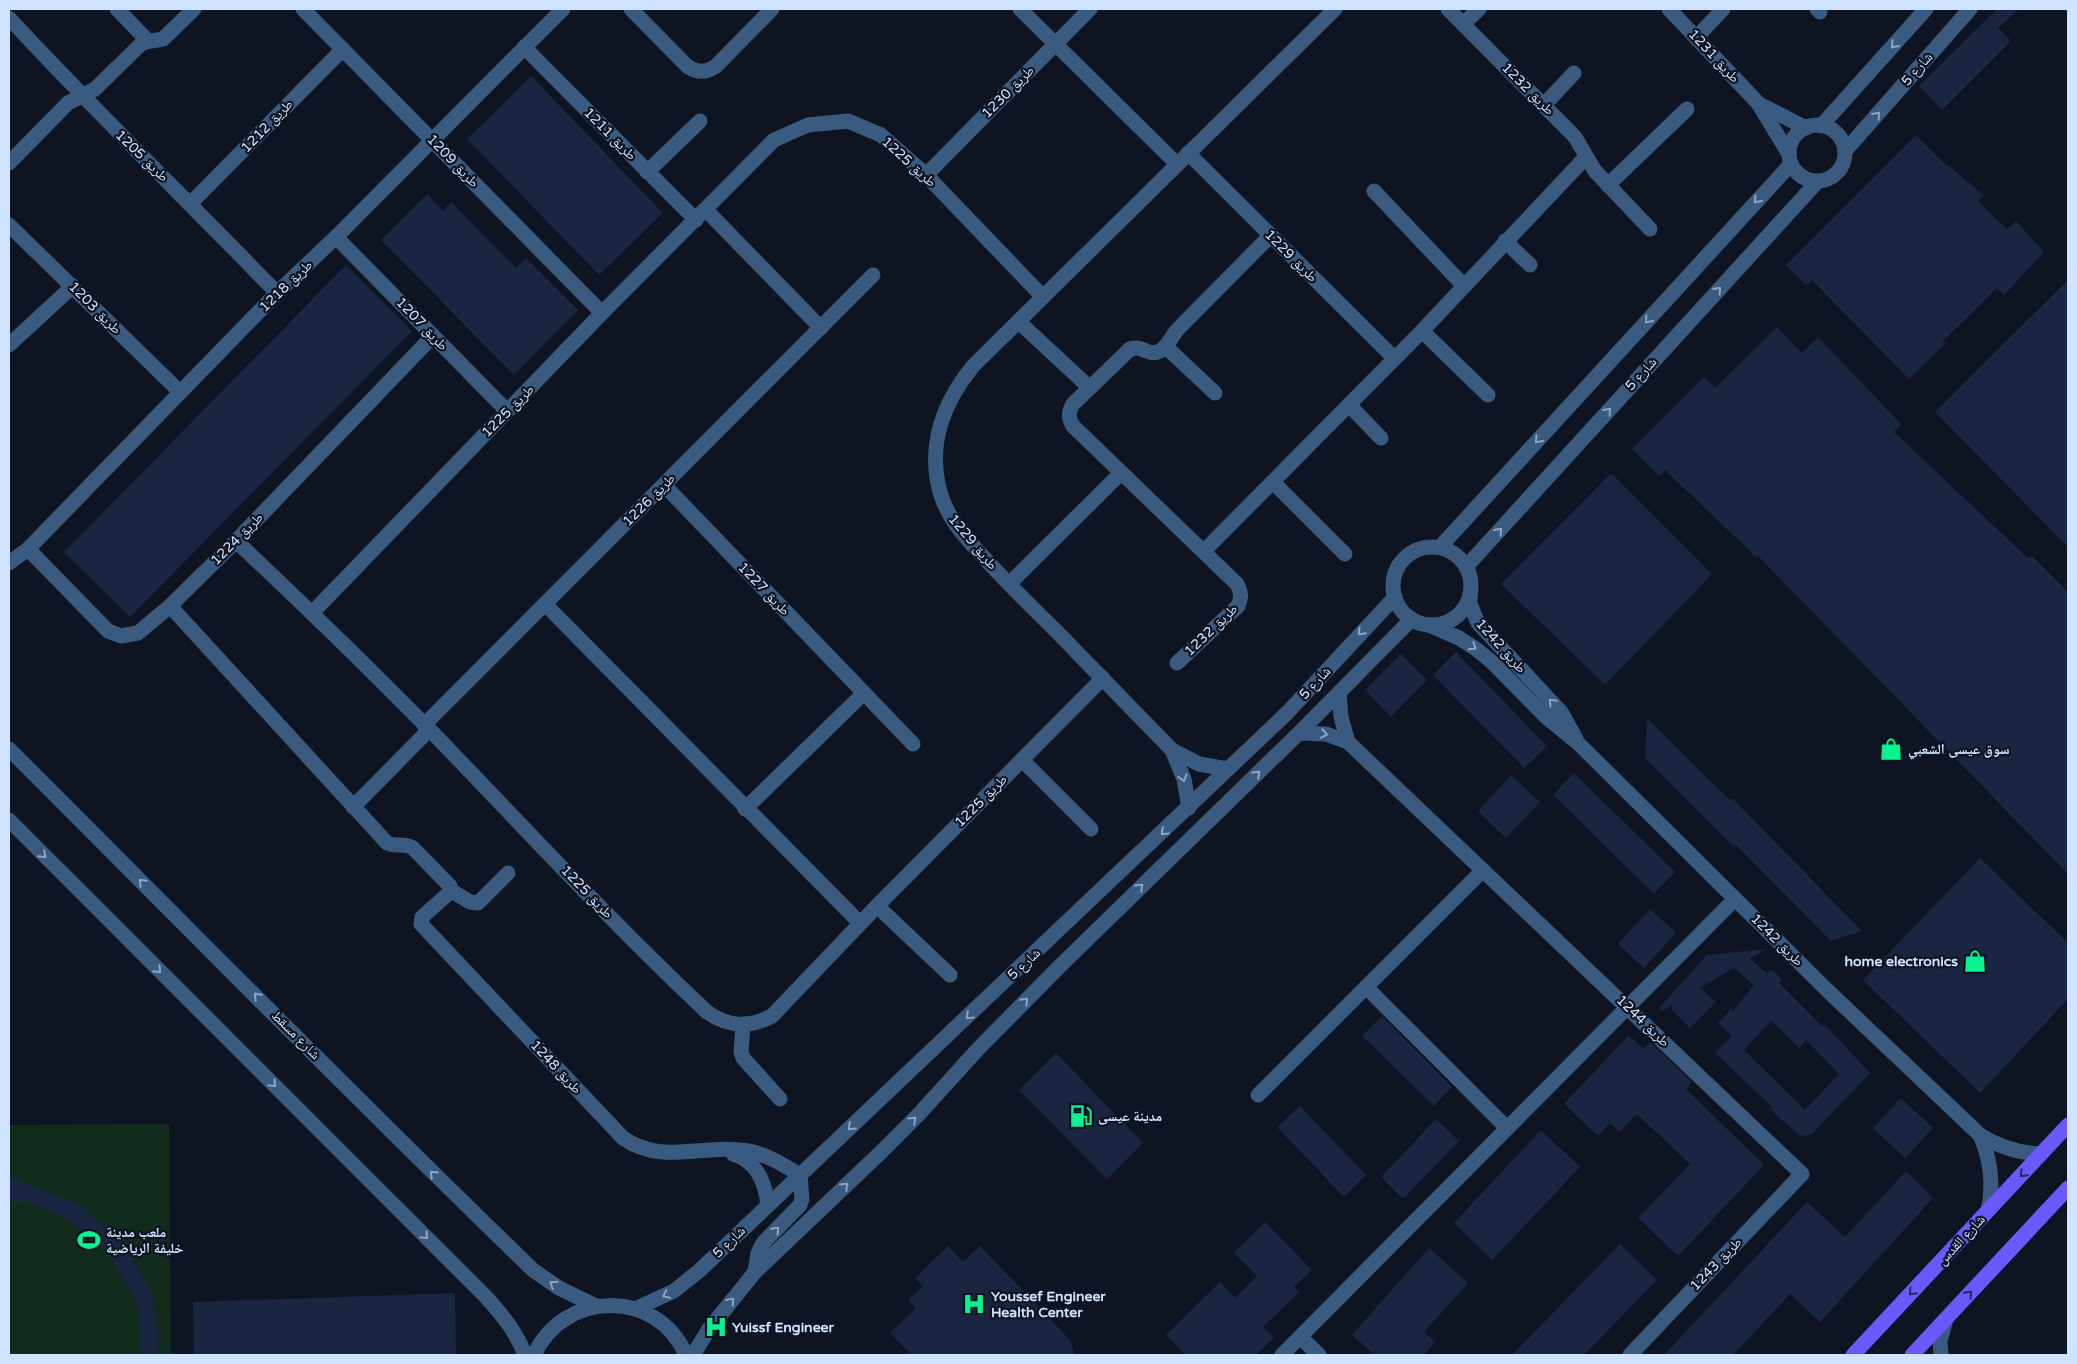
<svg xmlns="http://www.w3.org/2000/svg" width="2077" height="1364" font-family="'Varela Round','Noto Naskh Arabic',sans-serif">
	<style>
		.green { fill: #112b1c }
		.building { fill: #1a2641; fill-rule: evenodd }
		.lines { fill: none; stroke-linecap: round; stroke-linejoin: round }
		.minor { stroke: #3a5b7f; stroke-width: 15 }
		.major { stroke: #6a58fb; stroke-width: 15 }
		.oneway { stroke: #8ca5c5 }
		.oneway2 { stroke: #2a2862 }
		.labels { text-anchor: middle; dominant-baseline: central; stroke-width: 4.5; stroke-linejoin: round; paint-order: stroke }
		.street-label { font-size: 14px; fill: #cfe2fe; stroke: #0e1421 }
		.poi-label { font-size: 14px; font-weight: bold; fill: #cfe2fe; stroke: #0e1421; text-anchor: start }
	</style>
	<rect width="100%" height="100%" fill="#0e1421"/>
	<path class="green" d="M 169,1124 L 171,1355 L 9,1355 L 9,1125 Z"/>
	<g class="building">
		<path d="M 1997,9 L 2019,9 L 1998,28 L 2011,41 L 1942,110 L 1919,86 Z"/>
		<path d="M 531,76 L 663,213 L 599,275 L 467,139 Z"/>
		<path d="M 1916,135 L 1947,166 L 1948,165 L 1984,195 L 1978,201 L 2007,229 L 2016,221 L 2044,252 L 2004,295 L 1997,288 L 1942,342 L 1945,344 L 1909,379 L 1812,280 L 1806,285 L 1786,265 Z"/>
		<path d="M 427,194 L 443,211 L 451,202 L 516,268 L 526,258 L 578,310 L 514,375 L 381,240 Z"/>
		<path d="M 346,265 L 412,331 L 130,617 L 64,552 Z"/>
		<path d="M 2068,280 L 2068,547 L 1935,412 Z"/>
		<path d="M 1777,327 L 1802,353 L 1818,337 L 1901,424 L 1894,432 L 2029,559 L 2032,556 L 2068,592 L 2068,874 L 1758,556 L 1756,557 L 1665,470 L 1659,476 L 1632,449 L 1704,377 L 1715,388 Z"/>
		<path d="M 1611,473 L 1712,574 L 1605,685 L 1501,584 Z"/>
		<path d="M 1456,652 L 1547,746 L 1524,768 L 1433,675 Z"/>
		<path d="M 1401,654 L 1427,680 L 1391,717 L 1365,690 Z"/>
		<path d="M 1647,718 L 1730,800 L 1732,798 L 1862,931 L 1831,941 L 1736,845 L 1734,847 L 1645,758 Z"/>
		<path d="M 1574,773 L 1675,872 L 1654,894 L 1553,795 Z"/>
		<path d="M 1511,775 L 1540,802 L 1506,838 L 1478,811 Z"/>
		<path d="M 1980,858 L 2068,943 L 2068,999 L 1980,1093 L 1863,980 Z"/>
		<path d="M 1650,909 L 1676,933 L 1644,968 L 1618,944 Z"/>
		<path d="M 1766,949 L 1750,959 L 1767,973 L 1771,969 L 1782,979 L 1779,983 L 1822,1026 L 1824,1024 L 1870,1073 L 1811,1135 L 1800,1136 L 1784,1122 L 1770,1109 L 1772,1107 L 1715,1053 L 1732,1036 L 1718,1023 L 1731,1009 L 1733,1011 L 1754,985 L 1734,968 L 1700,988 L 1716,1002 L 1690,1028 L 1672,1010 L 1672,1005 L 1662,1011 L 1659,1008 L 1707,955 ZM 1771,1021 L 1799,1048 L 1806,1040 L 1839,1074 L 1805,1110 L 1744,1050 Z"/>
		<path d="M 1382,1016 L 1452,1087 L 1434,1106 L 1362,1036 Z"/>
		<path d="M 1629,1035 L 1643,1049 L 1650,1042 L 1692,1082 L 1686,1089 L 1764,1165 L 1678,1256 L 1638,1218 L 1690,1164 L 1637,1114 L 1619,1132 L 1610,1123 L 1598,1136 L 1564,1104 Z"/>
		<path d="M 1056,1053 L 1143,1143 L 1107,1179 L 1019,1090 Z"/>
		<path d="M 1901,1098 L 1933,1128 L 1905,1158 L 1873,1128 Z"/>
		<path d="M 1300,1106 L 1366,1175 L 1344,1197 L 1277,1127 Z"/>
		<path d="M 1436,1119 L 1459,1141 L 1403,1199 L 1381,1177 Z"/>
		<path d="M 1541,1130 L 1580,1167 L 1492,1260 L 1454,1223 Z"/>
		<path d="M 1906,1171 L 1933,1198 L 1820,1322 L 1790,1294 L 1733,1355 L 1664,1355 L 1807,1202 L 1845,1237 Z"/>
		<path d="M 9,1177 L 80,1205 L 120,1241 L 152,1292 L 159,1342 L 157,1355 L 139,1355 L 141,1341 L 137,1303 L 108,1252 L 70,1220 L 28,1202 L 9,1202 Z"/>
		<path d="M 1265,1222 L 1312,1270 L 1294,1287 L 1299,1292 L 1263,1327 L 1274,1338 L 1256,1355 L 1185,1355 L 1166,1335 L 1220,1282 L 1235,1298 L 1257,1276 L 1234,1253 Z"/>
		<path d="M 1620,1244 L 1657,1280 L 1584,1355 L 1512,1355 Z"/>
		<path d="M 948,1246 L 963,1262 L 980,1246 L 1071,1341 L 1074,1355 L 911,1355 L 890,1333 L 916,1308 L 908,1300 L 923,1286 L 915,1278 Z"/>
		<path d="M 1429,1248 L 1468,1283 L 1424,1332 L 1435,1342 L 1424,1355 L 1375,1355 L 1352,1335 Z"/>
		<path d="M 455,1293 L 456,1355 L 194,1355 L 193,1302 Z"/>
	</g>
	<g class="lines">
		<g class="minor">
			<path d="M 117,9 L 148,41"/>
			<path d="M 303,9 L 602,313"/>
			<path d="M 631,9 L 687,66 C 697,73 706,73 716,66 L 772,9"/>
			<path d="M 1020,9 L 1177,164"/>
			<path d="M 1448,9 L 1575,137 L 1595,171 L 1650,229"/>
			<path d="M 1669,9 L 1758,103 L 1789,154"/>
			<path d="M 1817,9 L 1820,12"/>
			<path d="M 9,18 C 96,112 188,201 277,293"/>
			<path d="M 1463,24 L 1479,9"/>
			<path d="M 1696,38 L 1723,9"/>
			<path d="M 524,47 L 696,220"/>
			<path d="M 1759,104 L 1806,128"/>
			<path d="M 1544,105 L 1574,73"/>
			<circle cx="1817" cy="153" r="28"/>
			<path d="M 1821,126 L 1926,9"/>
			<path d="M 1845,151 L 1970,9"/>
			<path d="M 1188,153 L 1394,358"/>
			<path d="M 9,163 L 68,103 L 95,89 L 140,45 L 145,42 L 163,39 L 194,9"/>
			<path d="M 647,172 L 700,121"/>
			<path d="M 926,175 L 1090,9"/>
			<path d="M 1608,185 L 1687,109"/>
			<path d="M 1374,191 L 1464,286"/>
			<path d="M 191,203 L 343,49"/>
			<path d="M 706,210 L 821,328"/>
			<path d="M 9,225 L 180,392"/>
			<path d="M 336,237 L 507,411"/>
			<path d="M 1505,241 L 1530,265"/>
			<path d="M 1019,322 L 1090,388"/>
			<path d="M 1422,331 L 1488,395"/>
			<path d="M 9,345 L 73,286"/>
			<path d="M 1166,347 L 1215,393"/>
			<path d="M 1349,405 L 1381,438"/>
			<path d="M 1273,482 L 1345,554"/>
			<path d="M 664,485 L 913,744"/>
			<path d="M 236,541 C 302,603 367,666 431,731 C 522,825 611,922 707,1012 C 728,1027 749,1028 772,1016 L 877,906 L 1103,678"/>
			<path d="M 1440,547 L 1791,164"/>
			<circle cx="1432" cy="586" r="39"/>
			<path d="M 28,549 L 108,631 L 121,636 L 138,633 L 170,606 L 236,541 L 433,336"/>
			<path d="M 1204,551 L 1422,331 L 1585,158"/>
			<path d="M 9,563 L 28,549 L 277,293 L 336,237 L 563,9"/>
			<path d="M 1466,567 L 1817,182"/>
			<path d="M 1009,584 L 1121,473"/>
			<path d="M 1470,593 L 1470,604 L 1478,623 L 1561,712 L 1576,739"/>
			<path d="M 545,604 L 860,923"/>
			<path d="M 170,606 L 387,843 C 396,847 404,843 413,848 L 450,886 L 448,894 L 422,917 L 421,924 L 623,1138 C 663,1166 704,1143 748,1151 C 766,1154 784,1165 800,1175"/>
			<path d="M 312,613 L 602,313 L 774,140 L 808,125 L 848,121 L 881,135 L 926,175 L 1043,297"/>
			<path d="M 1429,625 L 1459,638 L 1476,649 L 1492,662 L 1547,718 L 1578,743 L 1828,991 L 1980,1135 C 1999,1147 2018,1153 2041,1154"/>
			<path d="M 1177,663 L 1238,606 C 1242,597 1241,592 1237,584 L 1073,426 C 1068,418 1068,412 1073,404 L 1130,349 C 1137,347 1140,348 1146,351 C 1162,358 1169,341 1177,330 L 1270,236"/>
			<path d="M 1339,693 L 1341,717 L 1348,742"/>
			<path d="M 424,725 L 873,275"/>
			<path d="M 1299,733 L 1326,734 L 1348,742 L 1802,1174 L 1630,1355"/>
			<path d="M 9,749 C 183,923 356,1099 533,1270 L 559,1288 L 596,1306"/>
			<path d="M 1172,750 L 1184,779 L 1189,808"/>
			<path d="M 1022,760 L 1091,829"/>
			<path d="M 1228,769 L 1199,764 L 1172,750 C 1135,712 1098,674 1061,636 C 1037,612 1012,588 989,563 C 969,541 948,521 940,492 C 927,444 943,403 973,366 L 1335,9"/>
			<path d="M 353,807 L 429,730"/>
			<path d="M 745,809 L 864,693"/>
			<path d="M 9,820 L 487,1298 C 503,1316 517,1333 525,1355"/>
			<path d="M 450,890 L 470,902 L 478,903 L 508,873"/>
			<path d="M 877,906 L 950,975"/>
			<path d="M 1366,987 L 1507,1128"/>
			<path d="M 743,1025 L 741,1052 L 743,1058 L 780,1099"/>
			<path d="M 1258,1095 L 1483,870"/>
			<path d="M 1980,1135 C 1991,1160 1994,1184 1988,1211"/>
			<path d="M 733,1154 C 757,1161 765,1182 768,1205"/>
			<path d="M 755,1272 L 758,1253 L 763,1243 L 800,1205 L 802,1199 L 800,1175"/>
			<path d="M 635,1309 L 674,1291 L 699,1271 L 1287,713 L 1395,597"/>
			<path d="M 1300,1337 L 1319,1355"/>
			<path d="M 534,1355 C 564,1290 657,1288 686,1355"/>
			<path d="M 693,1355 L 709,1329 L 755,1272 L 879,1154 L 920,1113 L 978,1049 L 1061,965 L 1299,733 L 1412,619"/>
			<path d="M 1282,1355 L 1735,899"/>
			<path d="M 1941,1355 L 1940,1341 L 1946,1319"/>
		</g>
		<g class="major">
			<path d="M 1853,1355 L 2068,1125"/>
			<path d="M 1912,1355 L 2068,1188"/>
		</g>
	</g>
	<defs><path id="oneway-chevron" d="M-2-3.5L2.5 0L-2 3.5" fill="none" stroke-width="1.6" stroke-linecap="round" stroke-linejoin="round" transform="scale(1.25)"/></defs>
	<g class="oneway">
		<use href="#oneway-chevron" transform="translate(1894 45) rotate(132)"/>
		<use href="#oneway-chevron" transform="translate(1877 115) rotate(-49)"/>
		<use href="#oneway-chevron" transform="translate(1757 200) rotate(132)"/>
		<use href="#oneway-chevron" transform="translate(1718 290) rotate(-48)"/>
		<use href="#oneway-chevron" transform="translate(1648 320) rotate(132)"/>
		<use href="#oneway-chevron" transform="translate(1608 411) rotate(-48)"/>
		<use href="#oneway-chevron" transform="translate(1538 440) rotate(132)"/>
		<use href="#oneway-chevron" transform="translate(1499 531) rotate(-48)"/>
		<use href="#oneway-chevron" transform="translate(1361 632) rotate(133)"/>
		<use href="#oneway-chevron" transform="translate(1473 647) rotate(34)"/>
		<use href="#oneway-chevron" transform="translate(1552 702) rotate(-133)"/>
		<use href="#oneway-chevron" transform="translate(1324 734) rotate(11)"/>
		<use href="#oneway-chevron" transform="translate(1257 774) rotate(-44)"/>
		<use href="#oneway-chevron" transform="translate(1183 778) rotate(74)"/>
		<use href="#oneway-chevron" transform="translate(1164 832) rotate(137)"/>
		<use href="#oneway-chevron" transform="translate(43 855) rotate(45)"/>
		<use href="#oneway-chevron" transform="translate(142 882) rotate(-135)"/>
		<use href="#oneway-chevron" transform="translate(1140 887) rotate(-44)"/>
		<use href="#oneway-chevron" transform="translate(158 970) rotate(45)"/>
		<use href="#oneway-chevron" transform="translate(257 996) rotate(-135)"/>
		<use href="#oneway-chevron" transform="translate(1025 1001) rotate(-45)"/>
		<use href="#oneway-chevron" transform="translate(969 1016) rotate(137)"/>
		<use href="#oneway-chevron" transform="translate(273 1084) rotate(45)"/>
		<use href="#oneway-chevron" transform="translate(913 1120) rotate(-43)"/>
		<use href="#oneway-chevron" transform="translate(851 1127) rotate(137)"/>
		<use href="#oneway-chevron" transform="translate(433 1174) rotate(-136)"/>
		<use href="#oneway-chevron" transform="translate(845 1186) rotate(-44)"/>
		<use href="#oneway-chevron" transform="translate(776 1230) rotate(-47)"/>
		<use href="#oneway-chevron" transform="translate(425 1236) rotate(45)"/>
		<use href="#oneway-chevron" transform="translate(553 1284) rotate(-146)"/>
		<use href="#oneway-chevron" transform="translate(666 1295) rotate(154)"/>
		<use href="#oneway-chevron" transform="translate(731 1301) rotate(-50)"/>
	</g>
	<g class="oneway2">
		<use href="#oneway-chevron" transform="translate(2023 1174) rotate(133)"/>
		<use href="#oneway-chevron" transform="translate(1912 1292) rotate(133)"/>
		<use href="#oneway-chevron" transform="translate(1969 1294) rotate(-47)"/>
	</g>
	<defs>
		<symbol id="shop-bare" viewBox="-9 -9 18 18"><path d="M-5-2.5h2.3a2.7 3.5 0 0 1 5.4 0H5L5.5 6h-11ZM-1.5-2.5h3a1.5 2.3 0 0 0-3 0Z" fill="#06f390" stroke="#0e1421" stroke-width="2.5" paint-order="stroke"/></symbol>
		<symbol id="fuel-bare" viewBox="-9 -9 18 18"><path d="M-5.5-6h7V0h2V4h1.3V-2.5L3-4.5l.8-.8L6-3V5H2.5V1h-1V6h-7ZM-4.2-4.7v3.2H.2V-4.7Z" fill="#06f390" stroke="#0e1421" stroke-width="2.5" paint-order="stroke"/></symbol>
		<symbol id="stadium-bare" viewBox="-9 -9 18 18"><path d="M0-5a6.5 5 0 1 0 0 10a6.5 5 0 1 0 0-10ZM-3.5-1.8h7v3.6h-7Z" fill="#06f390" stroke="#0e1421" stroke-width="2.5" paint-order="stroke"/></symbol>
		<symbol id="hospital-bare" viewBox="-9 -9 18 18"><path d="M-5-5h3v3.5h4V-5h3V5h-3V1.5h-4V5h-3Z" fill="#06f390" stroke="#0e1421" stroke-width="2.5" paint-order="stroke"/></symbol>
	</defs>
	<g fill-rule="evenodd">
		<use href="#shop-bare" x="1875" y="733" width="32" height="32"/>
		<use href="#shop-bare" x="1959" y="945" width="32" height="32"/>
		<use href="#fuel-bare" x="1065" y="1100" width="32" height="32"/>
		<use href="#stadium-bare" x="73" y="1224" width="32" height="32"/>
		<use href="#hospital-bare" x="958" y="1288" width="32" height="32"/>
		<use href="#hospital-bare" x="700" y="1311" width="32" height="32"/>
	</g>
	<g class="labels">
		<g class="street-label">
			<text transform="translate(1714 56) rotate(47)">طريق 1231</text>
			<text transform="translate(1917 69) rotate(-49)">شارع 5</text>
			<text transform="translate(1528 89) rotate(45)">طريق 1232</text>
			<text transform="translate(1008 92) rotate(-45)">طريق 1230</text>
			<text transform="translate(267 126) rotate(-46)">طريق 1212</text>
			<text transform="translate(610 134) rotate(45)">طريق 1211</text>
			<text transform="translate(142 156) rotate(44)">طريق 1205</text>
			<text transform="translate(453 161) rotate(46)">طريق 1209</text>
			<text transform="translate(909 162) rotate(42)">طريق 1225</text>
			<text transform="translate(1291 256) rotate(45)">طريق 1229</text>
			<text transform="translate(286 286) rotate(-44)">طريق 1218</text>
			<text transform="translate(95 308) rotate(45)">طريق 1203</text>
			<text transform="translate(422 324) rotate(46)">طريق 1207</text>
			<text transform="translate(1641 374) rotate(-48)">شارع 5</text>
			<text transform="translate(508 411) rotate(-45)">طريق 1225</text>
			<text transform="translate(649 500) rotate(-45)">طريق 1226</text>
			<text transform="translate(237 539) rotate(-45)">طريق 1224</text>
			<text transform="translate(973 542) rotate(50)">طريق 1229</text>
			<text transform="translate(764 589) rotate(46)">طريق 1227</text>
			<text transform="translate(1211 630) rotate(-44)">طريق 1232</text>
			<text transform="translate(1501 646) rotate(48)">طريق 1242</text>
			<text transform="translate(1315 683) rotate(-47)">شارع 5</text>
			<text transform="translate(981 801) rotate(-45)">طريق 1225</text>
			<text transform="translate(587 892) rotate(46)">طريق 1225</text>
			<text transform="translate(1777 940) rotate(45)">طريق 1242</text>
			<text transform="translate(1024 964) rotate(-43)">شارع 5</text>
			<text transform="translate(1643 1021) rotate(44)">طريق 1244</text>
			<text transform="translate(296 1035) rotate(45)">شارع مسقط</text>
			<text transform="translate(556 1067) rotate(47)">طريق 1248</text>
			<text transform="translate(1961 1240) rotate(-47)">شارع القدس</text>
			<text transform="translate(729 1242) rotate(-44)">شارع 5</text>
			<text transform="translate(1716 1264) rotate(-46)">طريق 1243</text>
		</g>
		<g class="poi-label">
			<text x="1908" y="749">سوق عيسى الشعبي</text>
			<text x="1958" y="961" text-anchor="end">home electronics</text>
			<text x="1098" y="1116">مدينة عيسى</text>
			<text x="106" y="1232">ملعب مدينة<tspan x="106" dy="16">خليفة الرياضية</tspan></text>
			<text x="991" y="1296">Youssef Engineer<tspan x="991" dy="16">Health Center</tspan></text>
			<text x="732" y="1327">Yuissf Engineer</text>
		</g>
	</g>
	<rect width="2077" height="1364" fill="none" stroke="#cfe2fe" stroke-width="20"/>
</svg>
